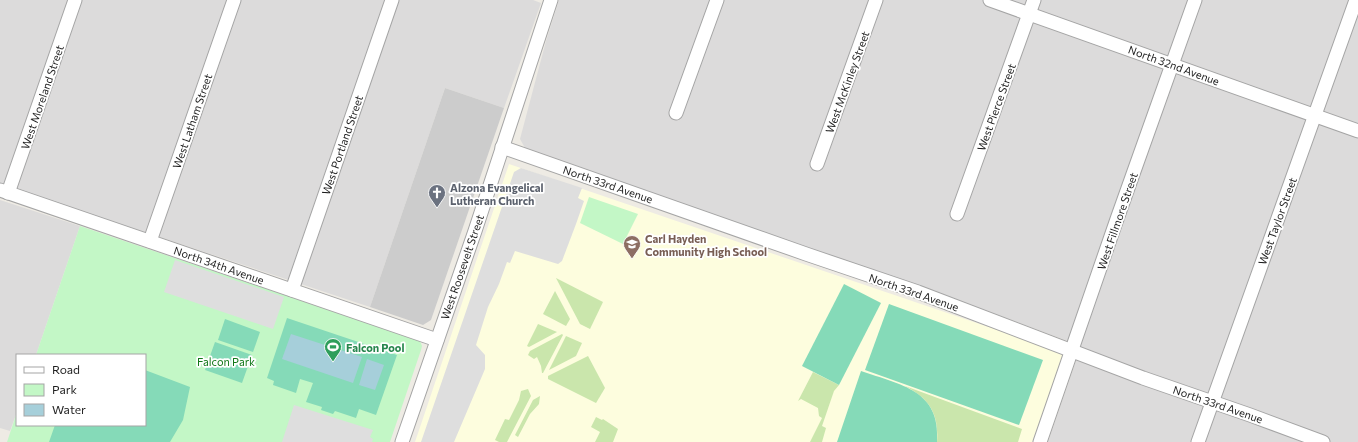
<svg xmlns="http://www.w3.org/2000/svg" width="1358" height="442" font-family="Commissioner,sans-serif">
	<style>
		.residential { fill: #dcdbdb }
		.education { fill: #fdfdde }
		.religious { fill: #ccc }
		.grass { fill: #cae6ac }
		.park { fill: #c3f7c6 }
		.pitch { fill: #85dab8 }
		.parking { fill: #dedede }
		.water { fill: #a6cfda }
		.lines { fill: none; stroke-linecap: round; stroke-linejoin: round }
		.minor-casing { stroke: #a5a5a5; stroke-width: 15 }
		.minor { stroke: #fff; stroke-width: 13 }
		.labels { text-anchor: middle; dominant-baseline: central; stroke-width: 3.5; stroke-linejoin: round; paint-order: stroke }
		.street-label { font-size: 11px; fill: #1e1e1e; stroke: #fff }
		.worship-label { font-size: 11px; font-weight: bold; fill: #5b616d; stroke: #fff; text-anchor: start }
		.education-label { font-size: 11px; font-weight: bold; fill: #785e54; stroke: #fff; text-anchor: start }
		.leisure-label { font-size: 11px; font-weight: bold; fill: #27864d; stroke: #fff; text-anchor: start }
		.park-label { font-size: 11px; fill: #107717; stroke: #fff }
	</style>
	<rect width="100%" height="100%" fill="#eeebe4"/>
	<g class="residential">
		<path d="M 0,0 L 533,0 L 541,3 L 504,108 L 445,88 L 370,307 L 0,184 Z"/>
		<path d="M 559,0 L 1358,0 L 1358,442 L 1048,442 L 1081,346 L 995,314 L 525,148 L 520,139 L 546,41 Z"/>
		<path d="M 0,200 L 80,226 L 36,355 L 17,355 L 17,412 L 10,431 L 0,428 Z"/>
	</g>
	<path class="education" d="M 509,164 L 1065,353 L 1032,442 L 415,442 Z"/>
	<path class="religious" d="M 445,88 L 504,108 L 431,320 L 423,325 L 370,307 Z"/>
	<g class="grass">
		<path d="M 556,278 L 603,302 L 590,329 L 580,324 Z"/>
		<path d="M 555,291 L 570,319 L 566,326 L 543,314 Z"/>
		<path d="M 538,324 L 557,332 L 529,347 L 527,346 Z"/>
		<path d="M 562,334 L 563,335 L 543,373 L 542,373 L 541,366 L 537,357 L 534,359 L 528,355 L 530,351 Z"/>
		<path d="M 566,336 L 582,343 L 576,356 L 549,370 Z"/>
		<path d="M 588,356 L 605,388 L 596,403 L 548,379 L 548,376 Z"/>
		<path d="M 813,372 L 839,385 L 834,391 L 822,426 L 826,428 L 822,442 L 810,442 L 822,418 L 819,416 L 818,408 L 801,399 L 798,401 Z"/>
		<path d="M 905,386 L 1022,429 L 1018,442 L 937,442 C 939,414 930,399 905,386 Z"/>
		<path d="M 528,389 L 531,396 L 507,442 L 499,442 L 495,440 L 505,419 L 509,420 L 519,400 L 521,391 Z"/>
		<path d="M 540,396 L 539,404 L 530,414 L 518,437 L 515,435 L 533,400 Z"/>
		<path d="M 596,417 L 602,420 L 603,419 L 618,429 L 613,442 L 595,442 L 600,432 L 591,427 Z"/>
	</g>
	<g class="park">
		<path d="M 589,197 L 638,214 L 623,244 L 580,223 Z"/>
		<path d="M 80,226 L 420,341 L 422,346 L 421,350 L 390,442 L 7,442 L 17,412 L 17,425 L 145,425 L 145,355 L 36,355 Z"/>
	</g>
	<g class="pitch">
		<path d="M 844,284 L 881,303 L 839,385 L 802,366 Z"/>
		<path d="M 889,304 L 1043,360 L 1019,425 L 865,370 Z"/>
		<path d="M 287,318 L 397,355 L 376,415 L 359,409 L 356,418 L 335,411 L 333,414 L 321,410 L 322,407 L 306,402 L 313,383 L 300,379 L 296,393 L 273,385 L 274,381 L 267,378 Z"/>
		<path d="M 225,319 L 260,332 L 253,352 L 218,340 Z"/>
		<path d="M 215,342 L 252,355 L 242,383 L 205,370 Z"/>
		<path d="M 145,370 L 190,387 L 183,420 L 170,442 L 49,442 L 55,425 L 145,425 Z"/>
		<path d="M 861,371 C 901,385 941,390 937,442 L 837,442 Z"/>
	</g>
	<g class="parking">
		<path d="M 521,168 L 582,188 L 578,198 L 584,201 L 576,224 L 562,261 L 558,264 L 515,251 L 510,263 L 507,262 L 499,284 L 488,307 L 476,345 L 485,355 L 485,369 L 454,442 L 421,442 L 514,172 Z"/>
		<path d="M 175,260 L 284,297 L 273,329 L 164,292 Z"/>
		<path d="M 294,405 L 373,430 L 370,437 L 373,439 L 372,442 L 282,442 Z"/>
	</g>
	<g class="water">
		<path d="M 291,334 L 362,357 L 353,383 L 282,359 Z"/>
		<path d="M 367,359 L 384,365 L 375,390 L 359,385 Z"/>
	</g>
	<g class="lines">
		<defs>
			<g id="minor">
				<path d="M 990,0 L 1358,131"/>
				<path d="M 676,113 L 717,0"/>
				<path d="M 502,147 L 806,254 L 918,292 L 1143,378 L 1250,415 L 1323,442"/>
				<path d="M 817,164 L 876,0"/>
				<path d="M 0,190 L 437,340"/>
				<path d="M 8,193 L 75,0"/>
				<path d="M 957,214 L 1034,0"/>
				<path d="M 150,241 L 234,0"/>
				<path d="M 292,290 L 392,0"/>
				<path d="M 402,442 L 475,231 L 551,0"/>
				<path d="M 1040,442 L 1117,219 L 1195,0"/>
				<path d="M 1198,442 L 1356,0"/>
			</g>
		</defs>
		<use href="#minor" class="minor-casing"/>
		<use href="#minor" class="minor"/>
	</g>
	<defs>
		<symbol id="church-pin" viewBox="-11 -11 22 30"><path d="M0 17L-7.5 6A9.5 9.5 0 1 1 7.5 6Z" fill="#6b7280" stroke="#fff"/><path d="M-1.2-6h2.4v3.5h3.3v2.4h-3.3V6h-2.4V-.1h-3.3v-2.4h3.3Z" fill="#fff"/></symbol>
		<symbol id="school-pin" viewBox="-11 -11 22 30"><path d="M0 17L-7.5 6A9.5 9.5 0 1 1 7.5 6Z" fill="#8d6e63" stroke="#fff"/><path d="M0-5L7-2L0 1L-7-2ZM-4 1L0 2.5L4 1V4Q0 6-4 4Z" fill="#fff"/></symbol>
		<symbol id="stadium-pin" viewBox="-11 -11 22 30"><path d="M0 17L-7.5 6A9.5 9.5 0 1 1 7.5 6Z" fill="#2e9e5b" stroke="#fff"/><path d="M0-5a6.5 5 0 1 0 0 10a6.5 5 0 1 0 0-10ZM-3.5-1.8h7v3.6h-7Z" fill="#fff"/></symbol>
	</defs>
	<g fill-rule="evenodd">
		<use href="#church-pin" x="427" y="183" width="20" height="27"/>
		<use href="#school-pin" x="622" y="234" width="20" height="27"/>
		<use href="#stadium-pin" x="323" y="337" width="20" height="27"/>
	</g>
	<g class="labels">
		<g class="street-label">
			<text transform="translate(1174 65) rotate(20)">North 32nd Avenue</text>
			<text transform="translate(847 82) rotate(-70)">West McKinley Street</text>
			<text transform="translate(42 97) rotate(-71)">West Moreland Street</text>
			<text transform="translate(996 107) rotate(-70)">West Pierce Street</text>
			<text transform="translate(192 121) rotate(-71)">West Latham Street</text>
			<text transform="translate(342 145) rotate(-71)">West Portland Street</text>
			<text transform="translate(608 184) rotate(19)">North 33rd Avenue</text>
			<text transform="translate(1117 221) rotate(-71)">West Fillmore Street</text>
			<text transform="translate(1277 221) rotate(-70)">West Taylor Street</text>
			<text transform="translate(219 265) rotate(19)">North 34th Avenue</text>
			<text transform="translate(462 267) rotate(-71)">West Roosevelt Street</text>
			<text transform="translate(914 292) rotate(19)">North 33rd Avenue</text>
			<text transform="translate(1218 404) rotate(19)">North 33rd Avenue</text>
		</g>
		<g class="worship-label">
			<text x="450" y="187">Alzona Evangelical<tspan x="450" dy="13">Lutheran Church</tspan></text>
		</g>
		<g class="education-label">
			<text x="645" y="238">Carl Hayden<tspan x="645" dy="13">Community High School</tspan></text>
		</g>
		<g class="leisure-label">
			<text x="346" y="347">Falcon Pool</text>
		</g>
		<g class="park-label">
			<text x="226" y="361">Falcon Park</text>
		</g>
	</g>
	<rect x="16" y="354" width="130" height="72" fill="#ffffff" stroke="#a5a5a5"/>
	<rect x="24" y="367" width="20" height="6" fill="#ffffff" stroke="#a5a5a5"/>
	<text x="52" y="374" font-size="12" fill="#1e1e1e">Road</text>
	<rect x="24" y="384" width="20" height="12" fill="#c3f7c6" stroke="#a5a5a5"/>
	<text x="52" y="394" font-size="12" fill="#1e1e1e">Park</text>
	<rect x="24" y="404" width="20" height="12" fill="#a6cfda" stroke="#a5a5a5"/>
	<text x="52" y="414" font-size="12" fill="#1e1e1e">Water</text>
</svg>
